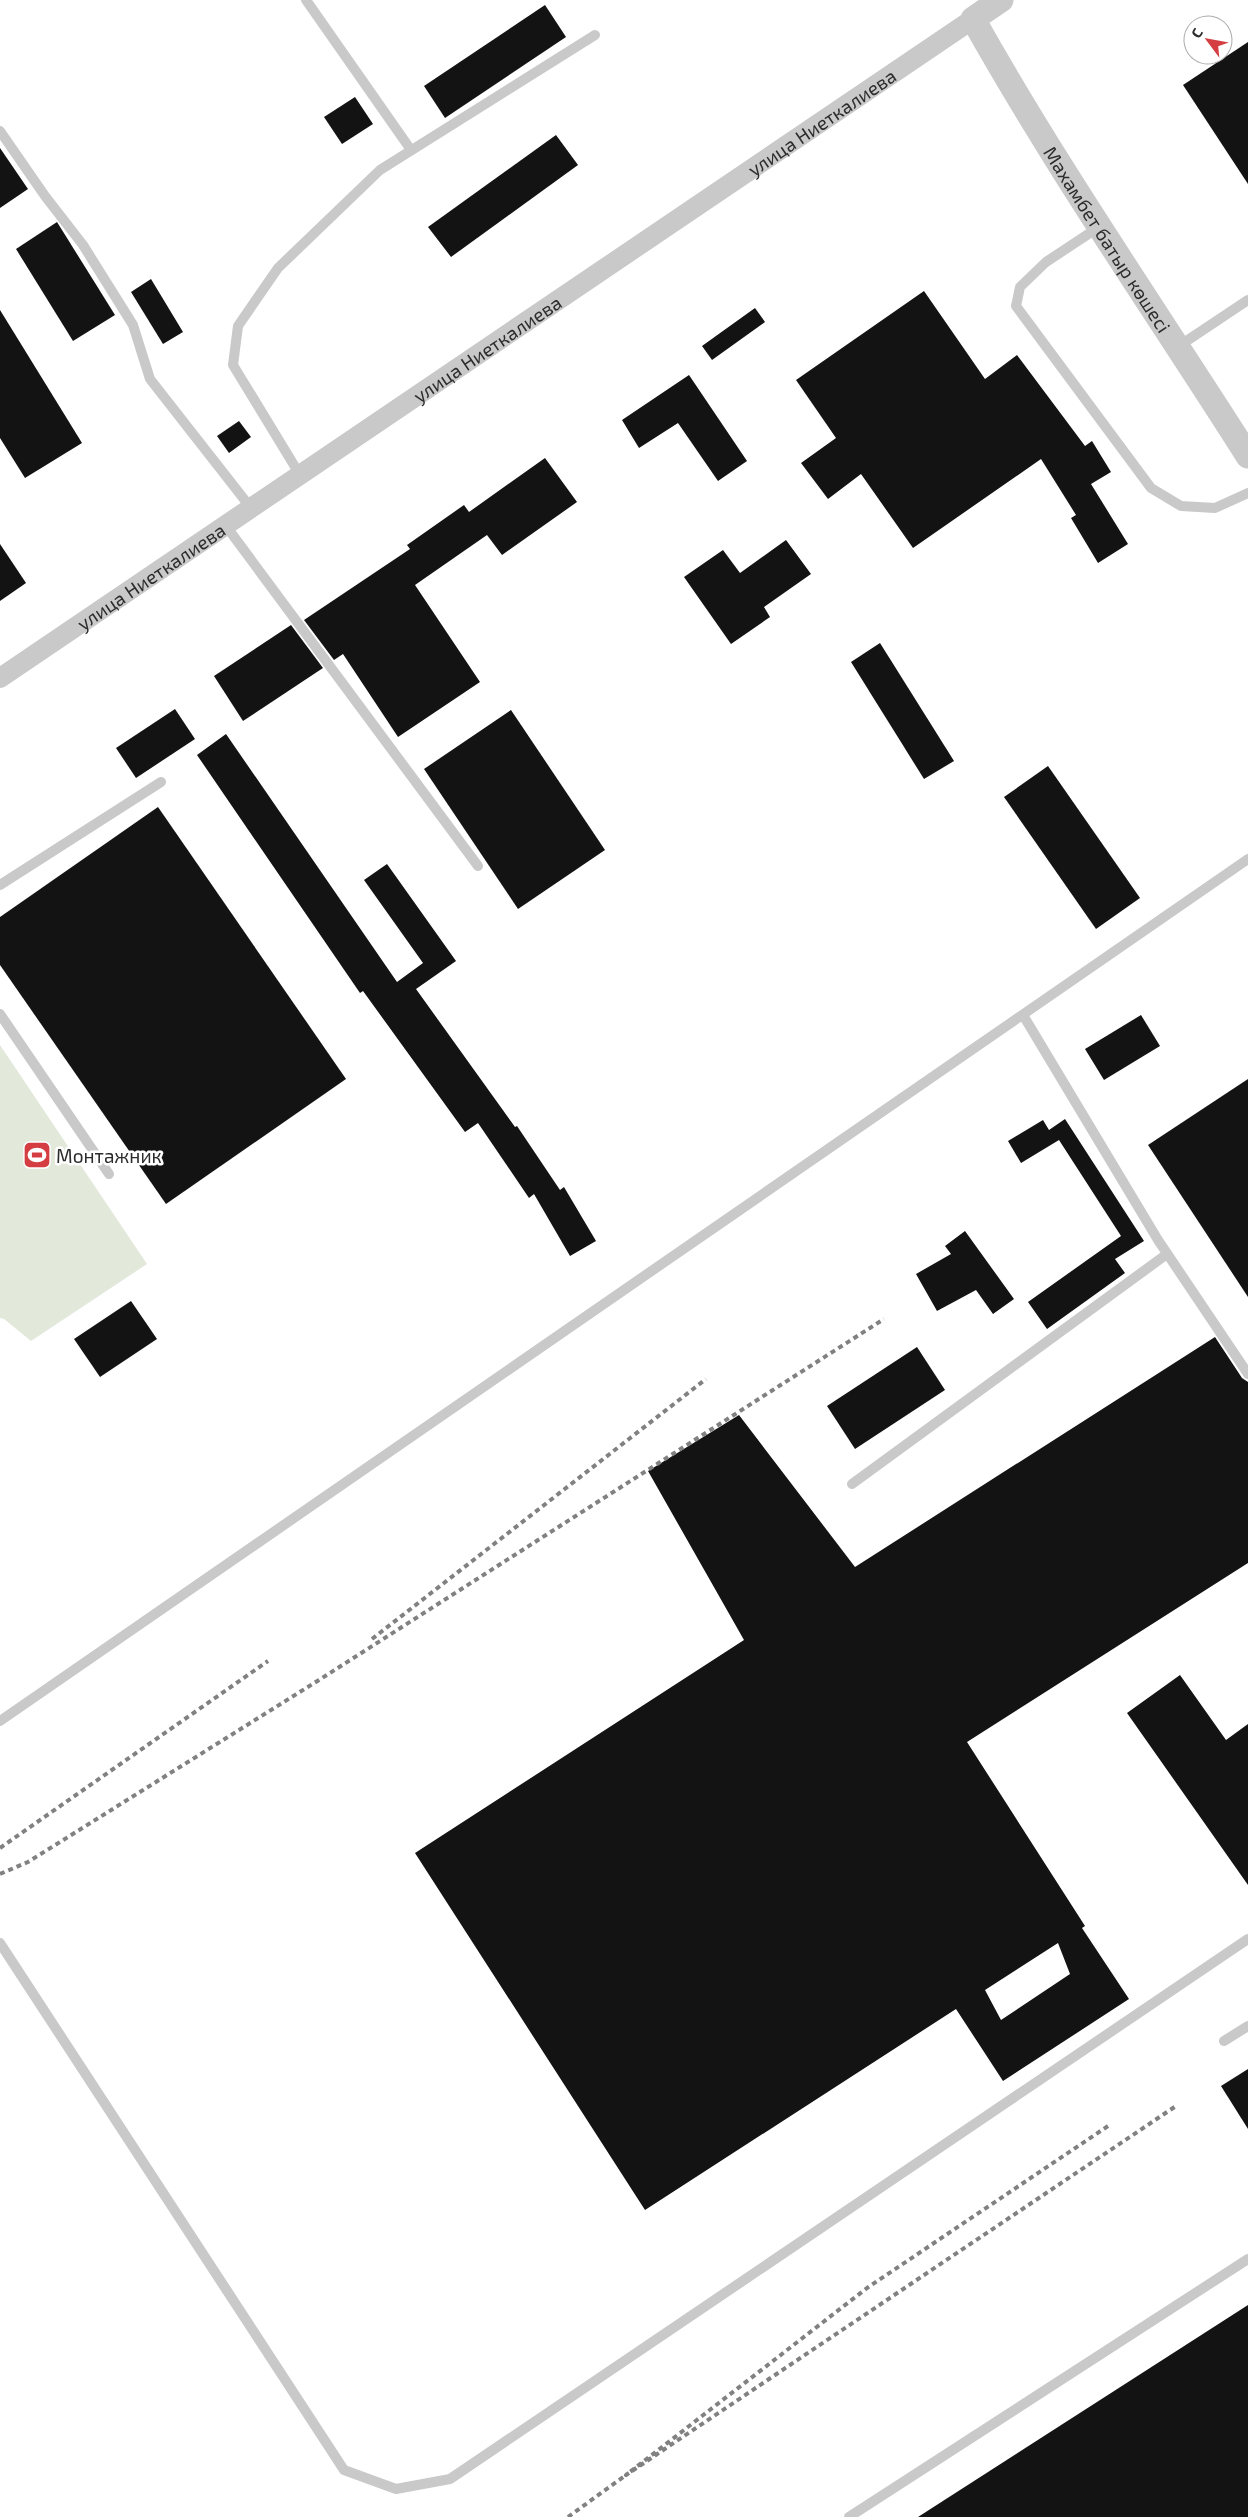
<svg xmlns="http://www.w3.org/2000/svg" width="1248" height="2517" font-family="'Exo 2',sans-serif">
	<style>
		.green { fill: #e2e9db }
		.building { fill: #131313; fill-rule: evenodd }
		.lines { fill: none; stroke-linecap: round; stroke-linejoin: round }
		.service { stroke: #c9c9c9; stroke-width: 10 }
		.minor { stroke: #c9c9c9; stroke-width: 20 }
		.tertiary { stroke: #c9c9c9; stroke-width: 25 }
		.rail { stroke: #818181; stroke-width: 4; stroke-dasharray: 5 4; stroke-linecap: butt }
		.labels { text-anchor: middle; dominant-baseline: central; stroke-width: 5; stroke-linejoin: round; paint-order: stroke }
		.street-label { font-size: 19px; fill: #2c2c2c; stroke: #fff }
		.poi-label { font-size: 19px; fill: #2c2c2c; stroke: #fff; text-anchor: start }
	</style>
	<rect width="100%" height="100%" fill="#fff"/>
	<path class="green" d="M 0,1045 L 147,1264 L 31,1341 L 4,1319 L 0,1318 Z"/>
	<g class="building">
		<path d="M 545,5 L 566,37 L 445,118 L 424,86 Z"/>
		<path d="M 1248,42 L 1248,184 L 1183,85 Z"/>
		<path d="M 355,97 L 373,124 L 342,144 L 324,117 Z"/>
		<path d="M 556,135 L 578,165 L 451,257 L 428,227 Z"/>
		<path d="M 0,148 L 28,189 L 0,208 Z"/>
		<path d="M 57,222 L 115,315 L 73,341 L 16,249 Z"/>
		<path d="M 151,279 L 183,332 L 163,344 L 131,292 Z"/>
		<path d="M 924,291 L 985,379 L 1017,355 L 1085,446 L 1092,441 L 1111,472 L 1091,484 L 1128,544 L 1098,563 L 1071,518 L 1076,515 L 1041,459 L 913,548 L 861,474 L 828,499 L 801,463 L 836,438 L 796,380 Z"/>
		<path d="M 755,308 L 765,322 L 712,360 L 702,346 Z"/>
		<path d="M 0,310 L 82,443 L 25,478 L 0,438 Z"/>
		<path d="M 689,375 L 747,461 L 718,481 L 678,423 L 639,448 L 622,420 Z"/>
		<path d="M 239,421 L 251,437 L 229,453 L 217,436 Z"/>
		<path d="M 545,458 L 577,502 L 502,555 L 487,535 L 415,585 L 480,682 L 398,737 L 343,654 L 334,660 L 304,620 L 410,549 L 407,545 L 464,505 L 469,512 Z"/>
		<path d="M 786,540 L 811,574 L 764,607 L 770,617 L 731,644 L 684,577 L 723,550 L 740,573 Z"/>
		<path d="M 0,544 L 26,583 L 0,601 Z"/>
		<path d="M 291,625 L 323,668 L 243,721 L 214,676 Z"/>
		<path d="M 880,643 L 954,761 L 924,779 L 851,662 Z"/>
		<path d="M 175,709 L 195,739 L 136,778 L 116,748 Z"/>
		<path d="M 511,710 L 605,850 L 518,909 L 424,769 Z"/>
		<path d="M 226,734 L 397,982 L 423,963 L 364,880 L 387,864 L 456,961 L 416,989 L 515,1127 L 517,1126 L 560,1190 L 564,1187 L 596,1241 L 570,1256 L 534,1194 L 529,1198 L 478,1123 L 465,1132 L 363,991 L 360,993 L 197,755 Z"/>
		<path d="M 1048,766 L 1140,898 L 1096,929 L 1004,797 Z"/>
		<path d="M 158,807 L 346,1079 L 166,1204 L 0,965 L 0,917 Z"/>
		<path d="M 1141,1015 L 1160,1046 L 1104,1080 L 1085,1049 Z"/>
		<path d="M 1248,1079 L 1248,1297 L 1148,1145 Z"/>
		<path d="M 1065,1119 L 1144,1241 L 1115,1259 L 1125,1273 L 1047,1329 L 1028,1302 L 1121,1236 L 1059,1140 L 1021,1163 L 1008,1141 L 1043,1120 L 1049,1130 Z"/>
		<path d="M 965,1231 L 1014,1299 L 993,1314 L 976,1290 L 937,1311 L 916,1274 L 951,1254 L 945,1246 Z"/>
		<path d="M 131,1301 L 157,1339 L 100,1377 L 74,1339 Z"/>
		<path d="M 1215,1337 L 1242,1378 L 1248,1382 L 1248,1563 L 967,1742 L 1085,1926 L 1082,1928 L 1129,1999 L 1003,2081 L 956,2009 L 645,2210 L 415,1853 L 744,1640 L 648,1471 L 739,1415 L 855,1567 ZM 1058,1943 L 1070,1974 L 1001,2020 L 985,1990 Z"/>
		<path d="M 917,1347 L 945,1390 L 855,1449 L 827,1406 Z"/>
		<path d="M 1180,1675 L 1226,1740 L 1248,1724 L 1248,1885 L 1127,1713 Z"/>
		<path d="M 1248,2069 L 1248,2129 L 1221,2086 Z"/>
		<path d="M 1248,2305 L 1248,2517 L 918,2517 Z"/>
	</g>
	<g class="lines">
		<g class="service">
			<path d="M 306,0 L 411,150"/>
			<path d="M 0,131 L 45,196 L 83,245 L 133,325 L 150,379 L 251,508"/>
			<path d="M 1099,227 L 1046,262 L 1020,287 L 1016,306 L 1151,488 L 1181,506 L 1215,508 L 1248,493"/>
			<path d="M 1179,346 L 1248,300"/>
			<path d="M 300,475 L 233,365 L 238,326 L 278,268 L 380,170 L 595,35"/>
			<path d="M 226,526 L 478,866"/>
			<path d="M 0,885 L 161,782"/>
			<path d="M 0,1014 L 109,1174"/>
			<path d="M 1023,1015 L 1158,1240 L 1248,1374"/>
			<path d="M 852,1484 L 1167,1254"/>
			<path d="M 0,1721 L 1248,859"/>
			<path d="M 0,1943 L 344,2470 L 396,2489 L 450,2479 L 1248,1939"/>
			<path d="M 1224,2041 L 1248,2026"/>
			<path d="M 849,2517 L 1248,2259"/>
		</g>
		<path class="minor" id="s1" d="M 0,678 L 973,19"/>
		<path class="tertiary" id="s2" d="M 1001,0 L 973,19 C 1057,169 1156,311 1248,456"/>
		<g class="rail">
			<path d="M 372,1639 L 706,1379"/>
			<path d="M 0,1848 L 268,1661"/>
			<path d="M 0,1874 L 28,1862 L 319,1680 L 884,1319"/>
			<path d="M 1108,2126 L 867,2288 L 626,2475 L 1176,2106"/>
			<path d="M 568,2517 L 626,2475"/>
		</g>
	</g>
	<defs>
		<symbol id="stadium-square" viewBox="-11 -11 22 22"><rect x="-9" y="-9" width="18" height="18" rx="4" fill="#d43e42" stroke="#fff"/><path d="M0-5a6.5 5 0 1 0 0 10a6.5 5 0 1 0 0-10ZM-3.5-1.8h7v3.6h-7Z" fill="#fff"/></symbol>
	</defs>
	<g fill-rule="evenodd">
		<use href="#stadium-square" x="21" y="1139" width="32" height="32"/>
	</g>
	<g class="labels">
		<g class="street-label">
			<text stroke="none"><textPath href="#s1" startOffset="992">улица Ниеткалиева</textPath></text>
			<text stroke="none"><textPath href="#s2" startOffset="292">Махамбет батыр көшесі</textPath></text>
			<text stroke="none"><textPath href="#s1" startOffset="588">улица Ниеткалиева</textPath></text>
			<text stroke="none"><textPath href="#s1" startOffset="182">улица Ниеткалиева</textPath></text>
		</g>
		<g class="poi-label">
			<text x="56" y="1155">Монтажник</text>
		</g>
	</g>
	<g transform="translate(1208 40) rotate(302)"><circle r="24" fill="#ffffff" stroke="#ababab"/>
	<path d="M0-4L9 19L0 12L-9 19Z" fill="#d43e42"/>
	<text y="-8" font-size="14" font-weight="bold" text-anchor="middle" fill="#2c2c2c">С</text>
	</g>
</svg>
